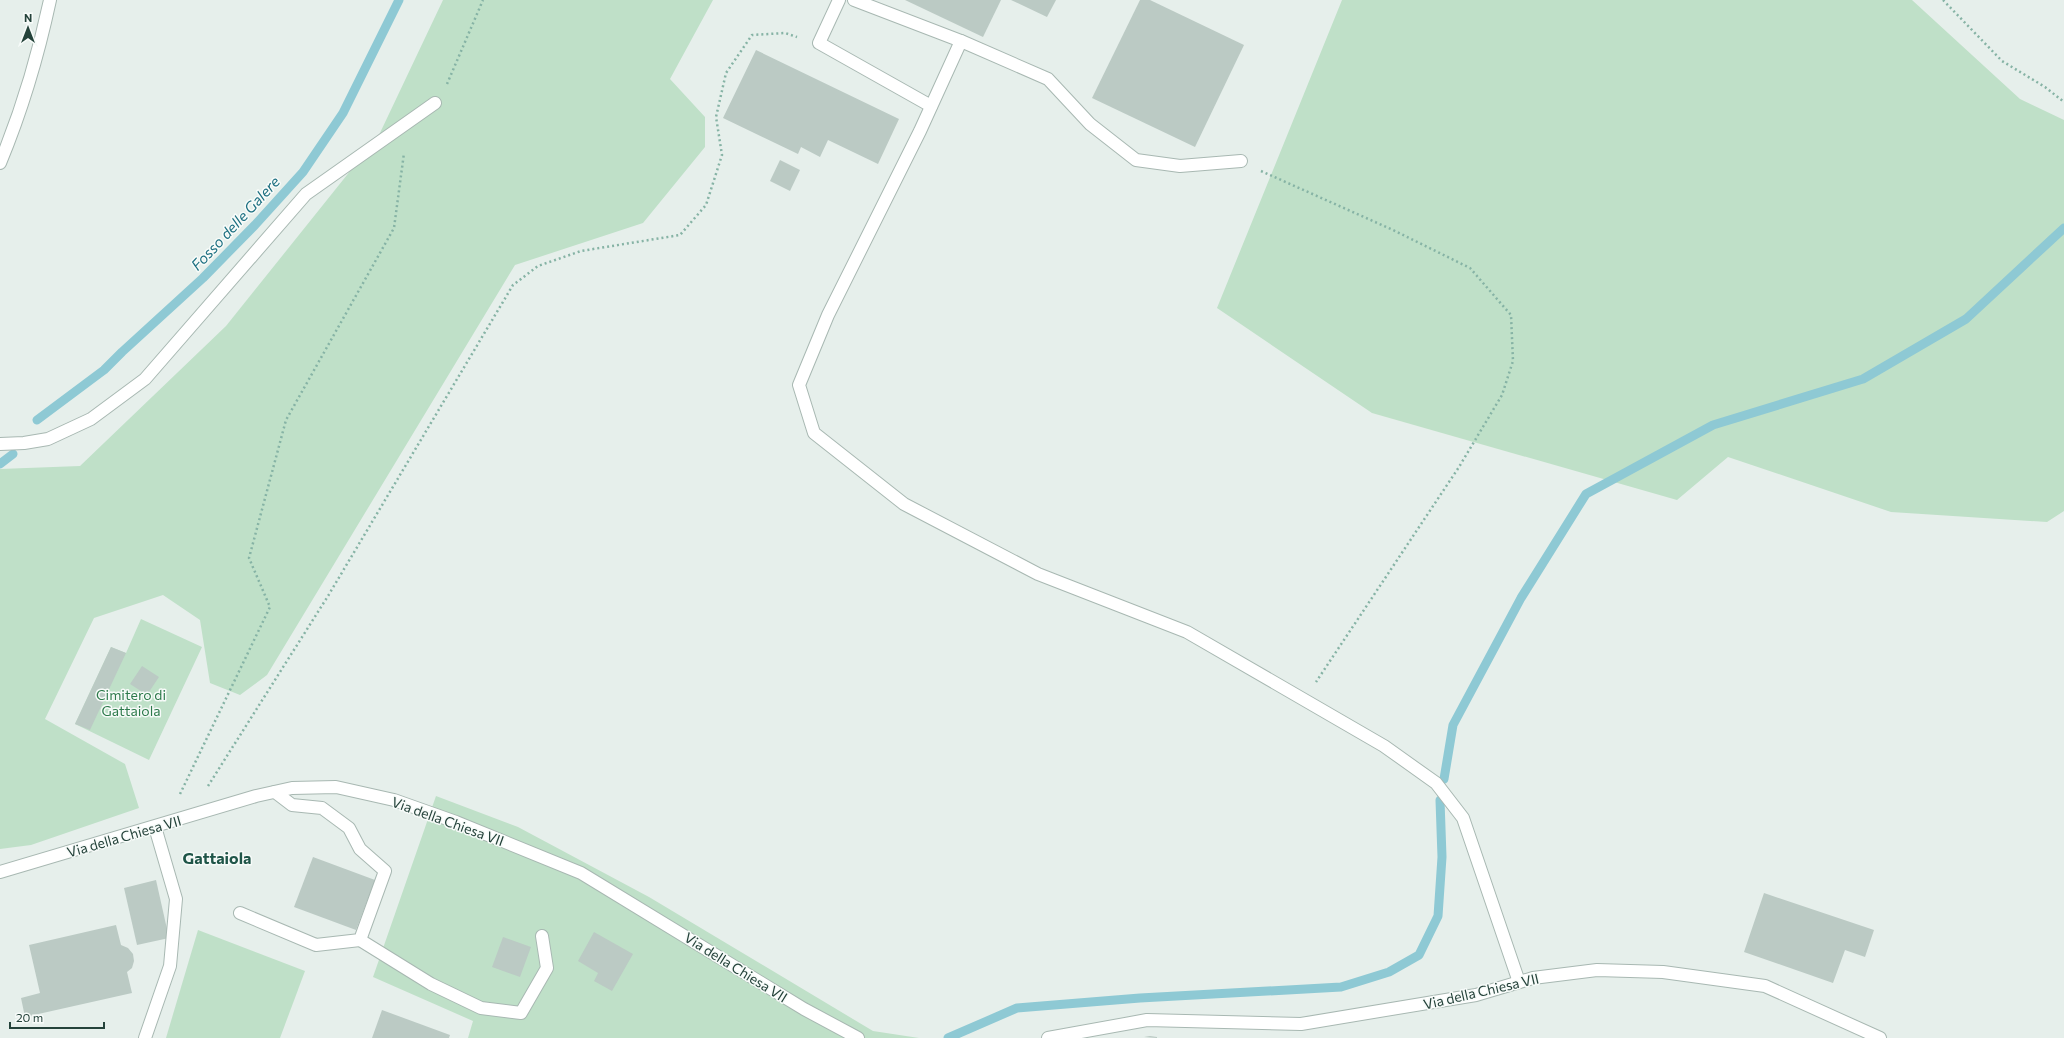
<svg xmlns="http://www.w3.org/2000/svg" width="2064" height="1038" font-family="Commissioner,sans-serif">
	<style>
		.green { fill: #bfe0c8 }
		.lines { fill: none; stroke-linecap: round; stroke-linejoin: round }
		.stream { stroke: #8ec9d4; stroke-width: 9 }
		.building { fill: #bbcac4 }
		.service-casing { stroke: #a8b8b2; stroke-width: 14 }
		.minor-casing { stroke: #a8b8b2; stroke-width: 14 }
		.path { stroke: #86b3a5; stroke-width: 2.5; stroke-dasharray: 2 3; stroke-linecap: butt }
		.service { stroke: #fff; stroke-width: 12 }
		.minor { stroke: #fff; stroke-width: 12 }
		.labels { text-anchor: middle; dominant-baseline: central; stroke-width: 3; stroke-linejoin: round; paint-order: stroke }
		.park-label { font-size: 14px; fill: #2d7a4b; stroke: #f7fbf9 }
		.street-label { font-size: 14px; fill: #24423a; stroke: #f7fbf9 }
		.water-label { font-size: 15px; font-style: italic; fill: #1c6f80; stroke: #f7fbf9 }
		.quarter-label { font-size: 16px; font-weight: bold; fill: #1f5548; stroke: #f7fbf9 }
	</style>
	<rect width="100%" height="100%" fill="#e6efeb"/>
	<g class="green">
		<path d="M 443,0 L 713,0 L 670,79 L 705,117 L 705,147 L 643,223 L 515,265 L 267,675 L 240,695 L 210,683 L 200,620 L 163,595 L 94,618 L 45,719 L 125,764 L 139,808 L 31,845 L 0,849 L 0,469 L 80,466 L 226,326 L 379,135 Z"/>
		<path d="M 1342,0 L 1912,0 L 2020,99 L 2064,120 L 2064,511 L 2047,522 L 1891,512 L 1728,457 L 1677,500 L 1372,413 L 1217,308 Z"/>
		<path d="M 141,619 L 202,647 L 149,760 L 75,724 L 111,647 L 126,653 Z"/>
		<path d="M 436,796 L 518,827 L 649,897 L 873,1031 L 919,1038 L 468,1038 L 473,1021 L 373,977 Z"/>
		<path d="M 198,930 L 305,971 L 280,1038 L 166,1038 Z"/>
	</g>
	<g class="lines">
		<g class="stream">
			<path d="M 37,420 L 104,370 L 122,352 L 203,278 L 255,225 L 303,172 L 343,113 L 399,0"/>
			<path d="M 0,464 L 13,454"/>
			<path d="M 1444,779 L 1453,725 L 1521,598 L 1586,494 L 1713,425 L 1863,379 L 1966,319 L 2064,228"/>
			<path d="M 948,1038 L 1017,1008 L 1140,998 L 1341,987 L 1389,972 L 1419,955 L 1438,916 L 1442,857 L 1440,800"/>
		</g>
	</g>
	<g class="building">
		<path d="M 905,0 L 1001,0 L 983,37 Z"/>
		<path d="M 1011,0 L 1056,0 L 1047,17 Z"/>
		<path d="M 1140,0 L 1150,0 L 1244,45 L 1195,147 L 1092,98 Z"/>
		<path d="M 756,50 L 899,119 L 878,164 L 828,140 L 820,157 L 801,147 L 798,154 L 723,118 Z"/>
		<path d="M 780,160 L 800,170 L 790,191 L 770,181 Z"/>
		<path d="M 111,647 L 126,653 L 90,730 L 75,724 Z"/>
		<path d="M 142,666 L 159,677 L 147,695 L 130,684 Z"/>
		<path d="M 313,857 L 375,880 L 356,930 L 294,907 Z"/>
		<path d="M 156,880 L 169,938 L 137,945 L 124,888 Z"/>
		<path d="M 1764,893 L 1874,930 L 1865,957 L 1845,950 L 1833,983 L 1744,952 Z"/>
		<path d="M 116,925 L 121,945 L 128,948 L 133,954 L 134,961 L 132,968 L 127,972 L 132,993 L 25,1017 L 21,998 L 40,993 L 29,945 Z"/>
		<path d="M 594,932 L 633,954 L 612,991 L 594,981 L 598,973 L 578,961 Z"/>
		<path d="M 503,937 L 531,947 L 520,977 L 492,967 Z"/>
		<path d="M 382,1010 L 450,1035 L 449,1038 L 372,1038 Z"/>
		<path d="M 1144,1037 L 1150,1036 L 1157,1037 L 1157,1038 Z"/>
	</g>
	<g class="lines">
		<defs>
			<g id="service">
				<path d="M 839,0 L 819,43 L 931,106"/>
				<path d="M 854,0 L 961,41 L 920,131 L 828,315 L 799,385 L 814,433 L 904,504 L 1038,574 L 1187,632 L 1384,746 L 1436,783 L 1463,818 L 1519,982"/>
				<path d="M 961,41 L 1048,79 L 1090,124 L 1136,160 L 1180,166 L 1241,161"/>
				<path d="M 0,163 C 22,110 38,56 50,0"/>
				<path d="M 0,444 L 24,443 L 48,439 L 91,419 L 145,379 L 306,194 L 435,103"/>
				<path d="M 240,913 L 316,945 L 360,940 L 385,871 L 360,849 L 349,828 L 322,808 L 292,805 L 275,792"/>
				<path d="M 360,940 L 431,984 L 481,1008 L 521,1013 L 547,968 L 542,936"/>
				<path d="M 145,1038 L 170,966 L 176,899 L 155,827"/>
			</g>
			<g id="minor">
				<path d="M 0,872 L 256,796 L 292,788 L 336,787 L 394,800 L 456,822 L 581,873 L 804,1009 L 858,1038"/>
				<path d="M 1048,1038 L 1147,1020 L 1301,1024 L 1476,995 L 1533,978 L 1597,970 L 1663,972 L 1765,986 L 1880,1038"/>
			</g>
		</defs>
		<use href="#service" class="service-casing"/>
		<use href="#minor" class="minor-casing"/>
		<g class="path">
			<path d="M 1943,0 L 2002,61 L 2045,87 L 2064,102"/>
			<path d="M 447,84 L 483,0"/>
			<path d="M 1261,171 L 1393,230 L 1470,268 L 1511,315 L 1513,361 L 1502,395 L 1459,467 L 1316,682"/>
			<path d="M 208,786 L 328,596 L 513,285 L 538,266 L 581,251 L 680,235 L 706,205 L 722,155 L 716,117 L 726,73 L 752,35 L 785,33 L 797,37"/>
			<path d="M 180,794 L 270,607 L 249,558 L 286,420 L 394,228 L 404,153"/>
		</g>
		<use href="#service" class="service"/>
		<use href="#minor" class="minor"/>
	</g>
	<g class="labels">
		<g class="park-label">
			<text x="131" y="694">Cimitero di<tspan x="131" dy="16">Gattaiola</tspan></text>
		</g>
		<g class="street-label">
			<text transform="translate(448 821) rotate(20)">Via della Chiesa VII</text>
			<text transform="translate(124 836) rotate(-16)">Via della Chiesa VII</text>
			<text transform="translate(736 967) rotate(32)">Via della Chiesa VII</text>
			<text transform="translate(1481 991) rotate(-13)">Via della Chiesa VII</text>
		</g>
		<g class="water-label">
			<text transform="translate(235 223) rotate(-47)">Fosso delle Galere</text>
		</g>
		<g class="quarter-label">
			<text x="217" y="857">Gattaiola</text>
		</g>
	</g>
	<g transform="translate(28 28)" stroke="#f7fbf9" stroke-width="3" paint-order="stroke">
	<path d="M0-3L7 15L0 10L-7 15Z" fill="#24423a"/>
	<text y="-6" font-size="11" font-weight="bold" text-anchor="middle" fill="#24423a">N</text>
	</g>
	<path d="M10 1022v6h94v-6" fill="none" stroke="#24423a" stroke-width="2"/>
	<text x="16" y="1022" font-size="12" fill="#24423a" stroke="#f7fbf9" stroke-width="3" paint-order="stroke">20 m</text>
</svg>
